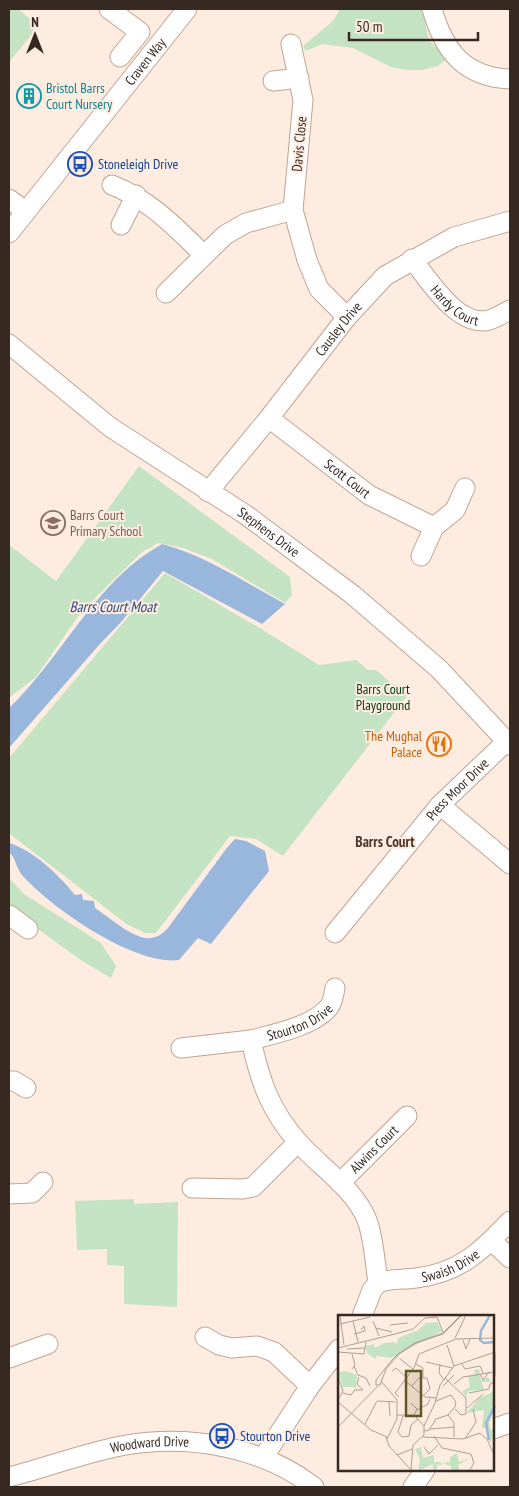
<svg xmlns="http://www.w3.org/2000/svg" width="519" height="1496" font-family="'PT Sans Narrow',sans-serif">
	<style>
		.green { fill: #c3e3c3 }
		.water { fill: #99b6dc }
		.lines { fill: none; stroke-linecap: round; stroke-linejoin: round }
		.minor-casing { stroke: #c1a492; stroke-width: 21 }
		.minor { stroke: #fff; stroke-width: 19 }
		.labels { text-anchor: middle; dominant-baseline: central; stroke-width: 4; stroke-linejoin: round; paint-order: stroke }
		.street-label { font-size: 14px; fill: #352922; stroke: #ffece0 }
		.culture-label { font-size: 14px; fill: #0d838f; stroke: #ffece0; text-anchor: start }
		.transit-label { font-size: 14px; fill: #164399; stroke: #ffece0; text-anchor: start }
		.education-label { font-size: 14px; fill: #785e54; stroke: #ffece0; text-anchor: start }
		.park-label { font-size: 14px; fill: #023b0a; stroke: #ffece0 }
		.food-label { font-size: 14px; fill: #c56008; stroke: #ffece0; text-anchor: end }
		.water-label { font-size: 15px; font-style: italic; fill: #274d7f; stroke: #ffece0 }
		.neighbourhood-label { font-size: 15px; font-weight: bold; fill: #503828; stroke: #ffece0 }
		.inset-river { fill: none; stroke: #99b6dc; stroke-width: 2.5 }
		.inset-road { fill: none; stroke: #ae9e94; stroke-width: 1 }
		.view { fill: #635723; fill-opacity: 0.15; stroke: #635723; stroke-width: 2.5 }
		.inset-edge { fill: none; stroke: #352922; stroke-width: 2.5 }
	</style>
	<rect width="100%" height="100%" fill="#ffece0"/>
	<g class="green">
		<path d="M 9,9 L 18,9 L 39,26 L 9,62 Z"/>
		<path d="M 340,9 L 422,9 L 429,40 L 447,59 L 438,66 L 422,70 L 406,70 L 391,67 L 353,48 L 322,44 L 306,51 L 303,46 L 333,21 Z"/>
		<path d="M 139,466 L 290,577 L 292,595 L 285,603 L 212,559 L 183,548 L 159,543 L 142,552 L 82,611 L 36,677 L 9,698 L 9,545 L 56,581 Z"/>
		<path d="M 165,573 L 263,630 L 319,665 L 356,660 L 368,670 L 376,670 L 407,696 L 283,856 L 256,839 L 230,836 L 156,933 L 145,933 L 128,925 L 10,834 L 9,758 Z"/>
		<path d="M 9,878 L 24,894 L 101,943 L 116,966 L 111,978 L 82,961 L 9,908 Z"/>
		<path d="M 134,1199 L 134,1204 L 178,1202 L 177,1307 L 124,1304 L 124,1266 L 107,1265 L 107,1249 L 77,1250 L 75,1201 Z"/>
	</g>
	<g class="water">
		<path d="M 162,544 C 207,556 244,582 285,604 L 262,624 L 163,571 L 122,621 L 99,645 L 9,748 L 9,708 C 63,657 95,581 162,544 Z"/>
		<path d="M 235,839 L 246,841 L 265,851 L 269,871 L 211,944 L 198,938 L 179,960 C 135,966 51,908 22,875 C 16,868 16,858 9,852 L 9,843 C 33,850 59,875 75,895 L 82,894 L 83,900 L 94,901 L 95,908 C 109,917 138,944 155,937 C 160,936 165,931 168,928 L 226,849 Z"/>
	</g>
	<g class="lines">
		<defs>
			<g id="minor">
				<path d="M 109,9 L 140,32 L 120,57"/>
				<path d="M 432,9 C 444,51 464,77 510,79"/>
				<path d="M 291,44 L 303,100 L 293,210 L 307,260 L 319,289 L 347,317"/>
				<path d="M 273,81 L 299,78"/>
				<path d="M 112,185 C 150,200 175,227 204,255"/>
				<path d="M 9,199 L 25,211"/>
				<path d="M 121,225 L 136,195"/>
				<path id="s1" d="M 9,233 L 187,9"/>
				<path id="s2" d="M 412,259 C 429,280 458,328 489,320 C 496,318 504,313 510,310"/>
				<path d="M 166,293 L 225,235 L 246,223 L 293,210"/>
				<path id="s3" d="M 9,344 L 110,427 L 246,515 L 353,595 L 439,669 L 510,745"/>
				<path id="s4" d="M 269,418 L 369,495 L 434,527"/>
				<path id="s5" d="M 208,492 L 269,418 L 347,317 L 385,276 L 454,237 L 510,221"/>
				<path d="M 421,556 L 434,527 L 455,510 L 465,488"/>
				<path d="M 440,805 L 510,864"/>
				<path d="M 9,915 L 28,929"/>
				<path id="s6" d="M 335,933 L 440,805 L 507,741"/>
				<path id="s7" d="M 251,1040 C 274,1034 314,1026 329,1007 C 333,1002 334,994 335,988"/>
				<path d="M 181,1048 L 251,1040 C 260,1081 270,1111 299,1143 C 320,1167 354,1188 367,1220 C 374,1239 375,1263 378,1283 L 372,1290 L 362,1316"/>
				<path d="M 9,1081 L 14,1081 L 26,1088"/>
				<path id="s8" d="M 340,1183 L 407,1116"/>
				<path d="M 192,1188 L 243,1189 L 253,1187 L 298,1142"/>
				<path d="M 9,1194 L 32,1193 L 43,1182"/>
				<path d="M 492,1241 L 510,1258"/>
				<path id="s9" d="M 378,1283 C 391,1278 402,1280 416,1278 C 459,1273 482,1251 510,1221"/>
				<path d="M 205,1337 L 219,1345 L 232,1348 L 257,1346 L 274,1352 L 310,1386"/>
				<path d="M 9,1358 L 48,1344"/>
				<path d="M 493,1429 L 510,1423"/>
				<path d="M 263,1458 L 310,1386 L 339,1349"/>
				<path id="s10" d="M 9,1477 C 48,1467 87,1452 126,1445 C 189,1434 263,1447 314,1487"/>
				<path d="M 413,1487 L 425,1470"/>
			</g>
		</defs>
		<use href="#minor" class="minor-casing"/>
		<use href="#minor" class="minor"/>
	</g>
	<defs>
		<symbol id="building-ring" viewBox="-11 -11 22 22"><circle r="9.5" fill="#ffece0" stroke="#0f9aa8" stroke-width="1.5"/><path d="M-4-6H4V6H1V3H-1V6H-4ZM-2.5-4.3h1.7v1.8h-1.7ZM.8-4.3h1.7v1.8H.8ZM-2.5-1h1.7V.8h-1.7ZM.8-1h1.7V.8H.8Z" fill="#0f9aa8"/></symbol>
		<symbol id="bus-ring" viewBox="-11 -11 22 22"><circle r="9.5" fill="#ffece0" stroke="#1a4fb4" stroke-width="1.5"/><path d="M-5-6H5V4H4V6H2V4H-2V6H-4V4H-5ZM-3.5-4V0h7V-4ZM-3.5 1.2v1.5H-2V1.2ZM2 1.2v1.5H3.5V1.2Z" fill="#1a4fb4"/></symbol>
		<symbol id="school-ring" viewBox="-11 -11 22 22"><circle r="9.5" fill="#ffece0" stroke="#8d6e63" stroke-width="1.5"/><path d="M0-5L7-2L0 1L-7-2ZM-4 1L0 2.5L4 1V4Q0 6-4 4Z" fill="#8d6e63"/></symbol>
		<symbol id="restaurant-ring" viewBox="-11 -11 22 22"><circle r="9.5" fill="#ffece0" stroke="#e8710a" stroke-width="1.5"/><path d="M-5-6h1v4h1v-4h1v4h1v-4h1v5L-1.5 .5V6h-2V.5L-5-1ZM5-6V6H3V1.5H1.5Q1.5-4 5-6Z" fill="#e8710a"/></symbol>
	</defs>
	<g fill-rule="evenodd">
		<use href="#building-ring" x="15" y="82" width="28" height="28"/>
		<use href="#bus-ring" x="66" y="150" width="28" height="28"/>
		<use href="#school-ring" x="39" y="509" width="28" height="28"/>
		<use href="#restaurant-ring" x="425" y="730" width="28" height="28"/>
		<use href="#bus-ring" x="208" y="1422" width="28" height="28"/>
	</g>
	<g class="labels">
		<g class="street-label">
			<text stroke="none"><textPath href="#s1" startOffset="219">Craven Way</textPath></text>
			<text transform="translate(299 144) rotate(-85)">Davis Close</text>
			<text stroke="none"><textPath href="#s2" startOffset="64">Hardy Court</textPath></text>
			<text stroke="none"><textPath href="#s5" startOffset="209">Causley Drive</textPath></text>
			<text stroke="none"><textPath href="#s4" startOffset="99">Scott Court</textPath></text>
			<text stroke="none"><textPath href="#s3" startOffset="321">Stephens Drive</textPath></text>
			<text stroke="none"><textPath href="#s6" startOffset="189">Press Moor Drive</textPath></text>
			<text stroke="none"><textPath href="#s7" startOffset="52">Stourton Drive</textPath></text>
			<text stroke="none"><textPath href="#s8" startOffset="48">Alwins Court</textPath></text>
			<text stroke="none"><textPath href="#s9" startOffset="75">Swaish Drive</textPath></text>
			<text stroke="none"><textPath href="#s10" startOffset="145">Woodward Drive</textPath></text>
		</g>
		<g class="culture-label">
			<text x="46" y="88">Bristol Barrs<tspan x="46" dy="16">Court Nursery</tspan></text>
		</g>
		<g class="transit-label">
			<text x="98" y="164">Stoneleigh Drive</text>
			<text x="240" y="1436">Stourton Drive</text>
		</g>
		<g class="education-label">
			<text x="70" y="515">Barrs Court<tspan x="70" dy="16">Primary School</tspan></text>
		</g>
		<g class="park-label">
			<text x="383" y="689">Barrs Court<tspan x="383" dy="16">Playground</tspan></text>
		</g>
		<g class="food-label">
			<text x="422" y="736">The Mughal<tspan x="422" dy="16">Palace</tspan></text>
		</g>
		<g class="water-label">
			<text x="113" y="606">Barrs Court Moat</text>
		</g>
		<g class="neighbourhood-label">
			<text x="385" y="841">Barrs Court</text>
		</g>
	</g>
	<g transform="translate(338 1315)">
		<rect width="156" height="156" fill="#ffece0"/>
		<path d="M 99,7 L 104,16 L 53,43 L 39,41 L 37,44 L 29,38 L 28,31 L 36,29 L 37,33 L 46,28 L 56,27 L 59,29 L 60,23 L 80,15 L 88,8 ZM 141,54 L 143,66 L 150,62 L 154,67 L 144,67 L 146,75 L 130,76 L 128,82 L 124,76 L 132,72 L 130,61 L 137,60 L 136,55 ZM 8,56 L 19,60 L 18,75 L 17,72 L 5,72 L 0,57 ZM 155,77 L 156,96 L 151,108 L 153,116 L 155,113 L 156,117 L 153,129 L 148,114 L 144,112 L 146,95 L 129,98 L 141,83 ZM 83,132 L 85,143 L 96,140 L 96,147 L 103,147 L 104,150 L 96,149 L 101,151 L 98,152 L 100,156 L 95,156 L 95,149 L 80,156 L 82,145 L 77,134 ZM 119,138 L 121,147 L 133,143 L 120,150 L 122,156 L 113,156 L 113,151 L 104,148 L 112,147 L 112,142 Z" fill="#c3e3c3"/>
		<path class="inset-river" d="M 152,0 L 143,16 L 142,25 L 146,28 L 157,27M 151,125 L 148,108 L 157,91"/>
		<path class="inset-road" d="M 2,0 L 6,30M 123,0 L 105,18 L 77,28 L 60,39 L 54,45 L 38,65 L 38,70 L 42,70 L 48,54 L 61,39 L 78,28 L 105,19 L 124,0M 99,2 L 105,17M 15,6 L 20,27M 35,6 L 41,21M 2,9 L 32,2M 52,10 L 70,8M 38,13 L 54,17M 16,19 L 27,16 L 26,11 L 23,15M 117,23 L 128,0M 118,24 L 157,23M 125,25 L 128,34 L 132,24M 109,30 L 116,51M 0,33 L 61,18 L 75,14 L 87,3 L 99,2M 9,34 L 27,33M 0,37 L 26,39 L 28,27M 157,37 L 157,61M 62,44 L 75,54M 88,47 L 114,53M 123,48 L 127,54 L 142,51 L 145,58M 78,49 L 85,53 L 85,62M 102,49 L 101,58 L 106,65M 16,51 L 20,60 L 28,63 L 32,71M 14,54 L 17,50 L 14,39M 54,56 L 58,53 L 68,62M 142,59 L 145,65 L 151,57M 0,62 L 5,76 L 0,85M 107,63 L 128,83 L 128,99 L 123,100 L 117,94M 66,65 L 87,82 L 98,83M 43,66 L 59,85 L 59,104 L 49,124M 116,69 L 125,62 L 156,57M 74,71 L 81,63 L 89,63 L 92,74 L 85,81M 105,71 L 116,60M 5,78 L 13,80 L 17,75 L 25,75 L 19,69 L 21,62M 131,78 L 151,74 L 152,69 L 157,67M 61,82 L 57,78 L 76,53 L 81,39 L 118,24M 40,86 L 57,87M 51,86 L 52,101M 0,87 L 33,115 L 49,122M 73,88 L 79,94 L 76,100M 129,93 L 145,79M 79,95 L 90,89 L 92,84M 59,100 L 76,100 L 86,111M 110,100 L 116,108 L 116,122M 65,101 L 60,117 L 64,122 L 71,121 L 73,110 L 80,104M 27,109 L 39,86M 0,112 L 40,71M 92,114 L 116,112M 86,116 L 91,115 L 98,104 L 110,100 L 117,92 L 118,87 L 113,80 L 98,86M 142,118 L 149,124 L 157,142M 96,121 L 104,133 L 133,139 L 136,148 L 131,156M 48,122 L 51,131 L 74,156M 85,122 L 125,124 L 142,118M 127,124 L 138,107 L 135,94M 86,132 L 91,139 L 100,130M 59,140 L 74,134M 73,155 L 75,130 L 86,120 L 86,111 L 97,88 L 102,70 L 116,51 L 157,37"/>
		<path class="view" d="M 68,56 L 83,56 L 83,101 L 68,101 Z"/>
		<rect width="156" height="156" class="inset-edge"/>
	</g>
	<rect width="519" height="1496" fill="none" stroke="#352922" stroke-width="20"/>
	<g transform="translate(35 35)" stroke="#ffece0" stroke-width="4" paint-order="stroke">
	<path d="M0-4L9 19L0 12L-9 19Z" fill="#352922"/>
	<text y="-8" font-size="14" font-weight="bold" text-anchor="middle" fill="#352922">N</text>
	</g>
	<path d="M349 32v8h129v-8" fill="none" stroke="#352922" stroke-width="2.5"/>
	<text x="356" y="32" font-size="15" fill="#352922" stroke="#ffece0" stroke-width="4" paint-order="stroke">50 m</text>
</svg>
